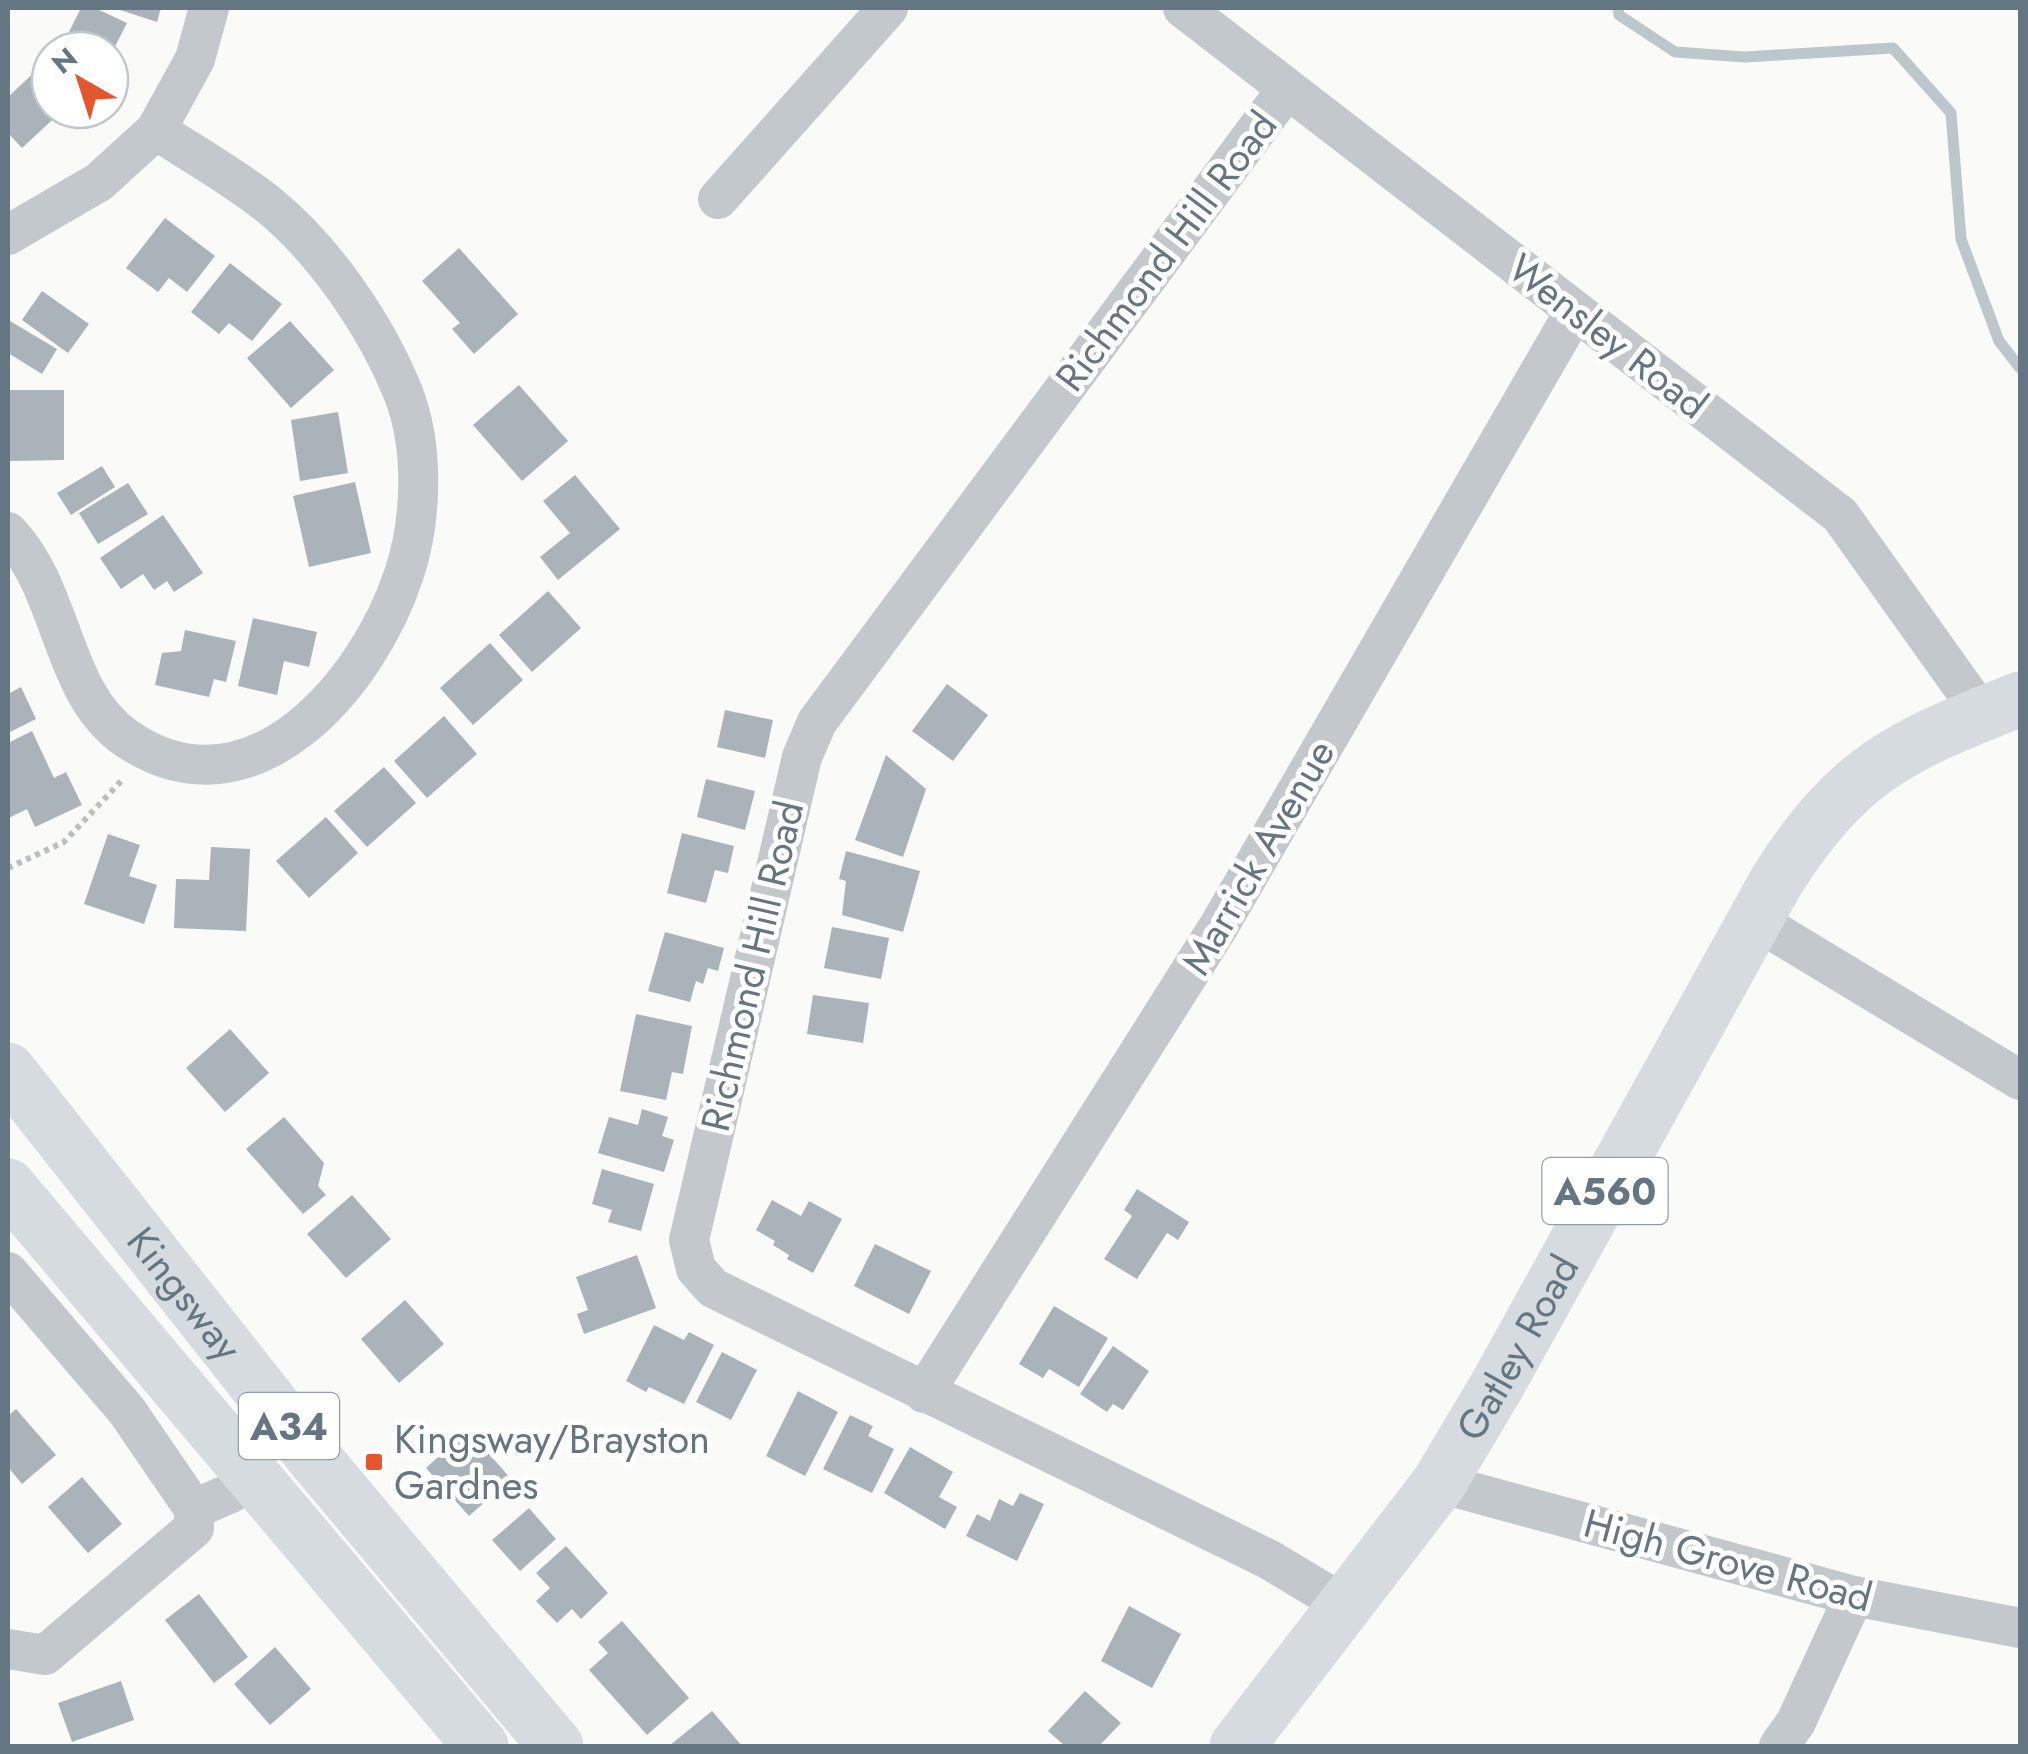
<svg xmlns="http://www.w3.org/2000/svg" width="2028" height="1754" font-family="Jost,sans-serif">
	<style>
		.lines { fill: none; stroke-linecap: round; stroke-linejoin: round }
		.stream { stroke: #bbc7cb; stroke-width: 11 }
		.building { fill: #aab3b9 }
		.path { stroke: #bbbfc2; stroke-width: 6; stroke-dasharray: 5 5; stroke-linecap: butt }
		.street { stroke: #c3c8cc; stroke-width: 40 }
		.primary { stroke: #d6dbdf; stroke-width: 55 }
		.highway { stroke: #d6dbdf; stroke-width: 55 }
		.poi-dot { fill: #e4572e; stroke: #fff; stroke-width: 4 }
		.labels { text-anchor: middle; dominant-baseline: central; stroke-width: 10; stroke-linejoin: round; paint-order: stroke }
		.shield { fill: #fff; stroke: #939fa8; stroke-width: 2.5 }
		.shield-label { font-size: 38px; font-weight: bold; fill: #657683 }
		.street-label { font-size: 40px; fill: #657683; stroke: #fff }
		.poi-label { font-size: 40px; fill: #657683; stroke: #fff; text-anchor: start }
	</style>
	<rect width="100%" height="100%" fill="#fafaf8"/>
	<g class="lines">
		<path class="stream" d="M 1618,8 L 1619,15 L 1675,52 L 1745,57 L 1893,48 L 1951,113 L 1961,239 L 1999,341 L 2020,368"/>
	</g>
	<g class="building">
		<path d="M 81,8 L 95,8 L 127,23 L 110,56 L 110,50 L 60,50 Z"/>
		<path d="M 114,8 L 161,8 L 157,22 Z"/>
		<path d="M 39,68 L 50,80 L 50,110 L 63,110 L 22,148 L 8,133 L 8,97 Z"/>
		<path d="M 165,218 L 215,256 L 187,292 L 169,278 L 158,292 L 126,268 Z"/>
		<path d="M 459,248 L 518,314 L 474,354 L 452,329 L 460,323 L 422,281 Z"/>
		<path d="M 230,263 L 282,304 L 252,341 L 229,323 L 219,334 L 191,312 Z"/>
		<path d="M 42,291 L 89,324 L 68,353 L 22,320 Z"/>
		<path d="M 10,321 L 57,349 L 42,374 L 8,353 Z"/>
		<path d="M 290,321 L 334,370 L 291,408 L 247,358 Z"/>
		<path d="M 519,385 L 568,441 L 522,481 L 473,425 Z"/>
		<path d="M 8,390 L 64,390 L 64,460 L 9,461 Z"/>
		<path d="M 338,412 L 348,473 L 300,481 L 291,420 Z"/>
		<path d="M 102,466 L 115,487 L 71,515 L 57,493 Z"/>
		<path d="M 575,475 L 620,529 L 558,580 L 540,557 L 570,533 L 543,501 Z"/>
		<path d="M 355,482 L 371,553 L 309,567 L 293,496 Z"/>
		<path d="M 128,483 L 148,514 L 98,544 L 79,513 Z"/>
		<path d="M 163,515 L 203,573 L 174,592 L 167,581 L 154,590 L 143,574 L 121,589 L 100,558 Z"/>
		<path d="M 548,591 L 581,628 L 532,672 L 499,635 Z"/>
		<path d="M 253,618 L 317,632 L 309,667 L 284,661 L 277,695 L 238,686 Z"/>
		<path d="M 185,630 L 236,641 L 226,682 L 214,679 L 209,697 L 155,685 L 162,653 L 181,651 Z"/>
		<path d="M 490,643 L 523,680 L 473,725 L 440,688 Z"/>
		<path d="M 947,684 L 988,715 L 953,761 L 912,731 Z"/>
		<path d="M 21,687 L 36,719 L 8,733 L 8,694 Z"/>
		<path d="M 725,710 L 773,720 L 765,758 L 717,747 Z"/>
		<path d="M 444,716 L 477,754 L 427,798 L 394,761 Z"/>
		<path d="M 32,731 L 54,778 L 66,772 L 82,805 L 35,827 L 27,809 L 9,818 L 8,814 L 8,743 Z"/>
		<path d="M 886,755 L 926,789 L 903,857 L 855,840 Z"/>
		<path d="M 384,767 L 416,803 L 367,847 L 334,811 Z"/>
		<path d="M 706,779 L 755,791 L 745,830 L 697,817 Z"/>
		<path d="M 326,817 L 358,853 L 309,898 L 276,861 Z"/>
		<path d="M 682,833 L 734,846 L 728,873 L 715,870 L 706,903 L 667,893 Z"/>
		<path d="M 108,834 L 140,845 L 129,876 L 157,885 L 144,924 L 84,904 Z"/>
		<path d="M 211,847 L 250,849 L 246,931 L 174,928 L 176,879 L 209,880 Z"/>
		<path d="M 846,851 L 920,871 L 903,932 L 842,915 L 846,881 L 839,879 Z"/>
		<path d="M 832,927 L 889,938 L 881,979 L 824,968 Z"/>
		<path d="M 665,932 L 724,948 L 718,971 L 708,968 L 703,984 L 696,981 L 690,1002 L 648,991 Z"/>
		<path d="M 813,995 L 869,1003 L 863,1043 L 807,1034 Z"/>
		<path d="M 636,1014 L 692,1026 L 683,1074 L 672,1072 L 666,1100 L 620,1091 Z"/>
		<path d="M 230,1029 L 269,1073 L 225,1112 L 186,1068 Z"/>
		<path d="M 642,1109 L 668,1117 L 662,1136 L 674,1140 L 664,1172 L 598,1153 L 609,1117 L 638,1125 Z"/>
		<path d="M 284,1117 L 324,1163 L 318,1186 L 326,1195 L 303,1214 L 246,1149 Z"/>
		<path d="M 602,1169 L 654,1184 L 641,1231 L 608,1222 L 612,1210 L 592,1204 Z"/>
		<path d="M 1137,1189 L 1189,1222 L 1178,1240 L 1167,1233 L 1137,1279 L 1104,1259 L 1132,1216 L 1124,1210 Z"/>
		<path d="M 352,1195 L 391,1239 L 346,1278 L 307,1234 Z"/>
		<path d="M 772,1200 L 801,1216 L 809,1201 L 842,1219 L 813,1273 L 787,1259 L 789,1255 L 773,1245 L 775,1241 L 756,1230 Z"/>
		<path d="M 875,1244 L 931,1271 L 909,1314 L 854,1286 Z"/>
		<path d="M 637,1255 L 656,1308 L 584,1334 L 577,1314 L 588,1310 L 576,1277 Z"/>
		<path d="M 405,1300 L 444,1344 L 399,1383 L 361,1339 Z"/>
		<path d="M 1054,1306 L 1108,1338 L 1079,1387 L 1049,1369 L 1043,1378 L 1019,1364 Z"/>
		<path d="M 654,1325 L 684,1340 L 689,1332 L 714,1345 L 684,1404 L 649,1387 L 646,1392 L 626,1381 Z"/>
		<path d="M 1113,1346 L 1149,1371 L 1123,1410 L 1113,1404 L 1107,1412 L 1080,1394 Z"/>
		<path d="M 722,1352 L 757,1370 L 731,1420 L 696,1402 Z"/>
		<path d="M 798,1391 L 838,1412 L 805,1476 L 766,1456 Z"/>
		<path d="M 16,1409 L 56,1455 L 22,1484 L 8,1467 L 8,1416 Z"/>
		<path d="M 850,1415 L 873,1426 L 868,1436 L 894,1449 L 872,1493 L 823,1469 Z"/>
		<path d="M 468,1430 L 511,1479 L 469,1516 L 426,1468 Z"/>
		<path d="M 910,1447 L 953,1472 L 939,1497 L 957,1507 L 945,1529 L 884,1493 Z"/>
		<path d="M 82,1477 L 122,1524 L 88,1553 L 48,1507 Z"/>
		<path d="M 1020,1493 L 1044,1504 L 1017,1561 L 966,1536 L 977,1514 L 990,1521 L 999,1499 L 1013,1506 Z"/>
		<path d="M 529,1508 L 556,1539 L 520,1571 L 492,1540 Z"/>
		<path d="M 566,1546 L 608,1593 L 581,1619 L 572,1609 L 557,1623 L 536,1601 L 550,1588 L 536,1573 Z"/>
		<path d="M 199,1594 L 248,1657 L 214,1683 L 165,1620 Z"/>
		<path d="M 1129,1606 L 1181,1634 L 1152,1688 L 1101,1661 Z"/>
		<path d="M 622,1621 L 689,1698 L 647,1735 L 589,1670 L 608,1653 L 598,1642 Z"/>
		<path d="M 275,1647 L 311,1689 L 270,1725 L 234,1684 Z"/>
		<path d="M 121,1681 L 134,1720 L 72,1742 L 58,1703 Z"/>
		<path d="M 1085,1691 L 1121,1723 L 1099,1746 L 1065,1746 L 1048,1731 Z"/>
		<path d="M 712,1711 L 742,1746 L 669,1746 Z"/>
	</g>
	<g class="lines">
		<path class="path" d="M 8,868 L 64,842 L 123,779"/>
		<g class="street">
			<path d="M 1183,8 L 1840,515 L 1982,714"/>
			<path d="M 1287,89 L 817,722 L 802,757 L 689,1240 L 696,1269 L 713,1288 L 1268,1559 L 1343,1604"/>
			<path d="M 156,130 L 195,59 L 209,8"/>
			<path d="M 718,199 L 888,8"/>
			<path d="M 8,235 L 99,182 L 156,130 C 193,154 234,177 269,205 C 326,252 377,327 404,395 C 424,448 422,520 404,574 C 368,684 251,824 126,738 C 60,692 65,592 8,532"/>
			<path d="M 1755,920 L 2020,1080"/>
			<path d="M 8,1272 L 127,1411 L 194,1509 L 231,1493 L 252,1476"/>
			<path d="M 924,1393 L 1219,926 L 1575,311"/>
			<path d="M 1439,1483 L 1854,1596 L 2020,1628"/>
			<path d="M 8,1649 L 45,1655 L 194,1528 L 194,1509"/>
			<path d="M 1779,1746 L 1796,1722 L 1854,1596"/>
		</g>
		<path class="primary" id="s1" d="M 1237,1746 L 1439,1483 L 1499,1382 L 1776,882 C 1847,769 1900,746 2020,699"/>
		<g class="highway">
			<path id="s2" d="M 8,1070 L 315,1459 L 556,1746"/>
			<path d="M 8,1186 L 481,1746"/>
		</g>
	</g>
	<rect class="poi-dot" x="364" y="1452" width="20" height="20" rx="5"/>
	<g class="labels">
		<g class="shield">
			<rect x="1542.5" y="1158" width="125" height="66" rx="8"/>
			<rect x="239" y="1393" width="100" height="66" rx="8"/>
		</g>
		<g class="shield-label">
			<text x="1605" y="1191">A560</text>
			<text x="289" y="1426">A34</text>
		</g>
		<g class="street-label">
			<text transform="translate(1166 251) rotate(-53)">Richmond Hill Road</text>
			<text transform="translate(1608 336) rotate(38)">Wensley Road</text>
			<text transform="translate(1258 857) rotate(-60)">Marrick Avenue</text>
			<text transform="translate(752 966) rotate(-77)">Richmond Hill Road</text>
			<text stroke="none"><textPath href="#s2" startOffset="285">Kingsway</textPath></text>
			<text stroke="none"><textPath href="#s1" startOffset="488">Gatley Road</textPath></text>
			<text transform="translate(1728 1560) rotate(15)">High Grove Road</text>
		</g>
		<g class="poi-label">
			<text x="394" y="1439">Kingsway/Brayston<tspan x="394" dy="46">Gardnes</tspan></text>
		</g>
	</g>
	<rect width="2028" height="1754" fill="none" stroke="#657683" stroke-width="20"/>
	<g transform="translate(80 80) rotate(321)"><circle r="48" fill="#ffffff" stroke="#c1c8cd" stroke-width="2.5"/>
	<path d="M0-8L18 38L0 25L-18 38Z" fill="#e4572e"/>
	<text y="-15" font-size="28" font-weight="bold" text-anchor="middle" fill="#657683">N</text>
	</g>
</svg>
